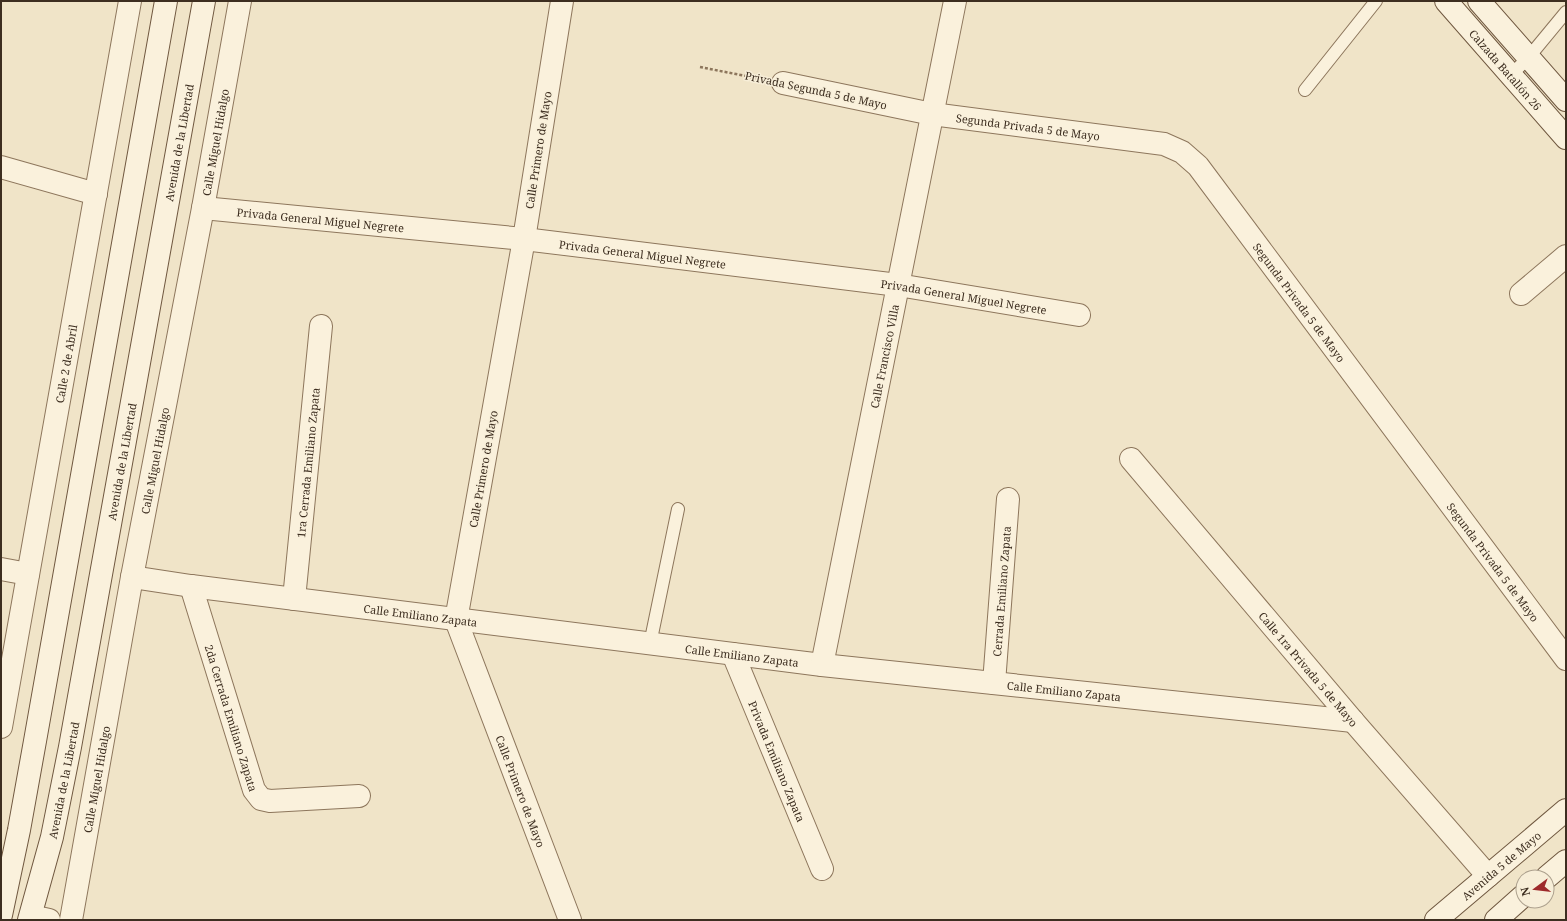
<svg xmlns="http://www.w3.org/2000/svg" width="1567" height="921" font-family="'Noto Serif',serif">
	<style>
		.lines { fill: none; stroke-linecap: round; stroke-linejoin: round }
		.lane-casing { stroke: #8d765c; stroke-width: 14 }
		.street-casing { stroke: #8d765c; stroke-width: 24 }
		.secondary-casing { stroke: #6f573f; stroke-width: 24 }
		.path { stroke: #8d765c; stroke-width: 2.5; stroke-dasharray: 3 2; stroke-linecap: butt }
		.lane { stroke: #faf1dc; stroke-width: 12 }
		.street { stroke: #faf1dc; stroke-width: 22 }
		.secondary { stroke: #faf1dc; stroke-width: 22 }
		.labels { text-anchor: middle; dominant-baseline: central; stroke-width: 3; stroke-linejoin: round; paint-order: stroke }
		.street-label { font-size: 11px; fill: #3d2e20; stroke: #f7eed8 }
	</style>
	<rect width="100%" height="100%" fill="#f0e4c8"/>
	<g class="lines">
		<defs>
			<g id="lane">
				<path d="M 1511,75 L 1528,58 L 1566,12"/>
				<path d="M 1305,90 L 1376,1"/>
				<path d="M 650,644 L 678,509"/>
			</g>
			<g id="street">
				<path id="s1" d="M 562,1 L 524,239 L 456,620 L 570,920"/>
				<path id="s2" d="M 783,83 L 932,114 L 1164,144 L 1182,152 L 1198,166 L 1566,659"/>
				<path d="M 1,167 L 96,194"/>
				<path id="s3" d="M 203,208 L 524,239 L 898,285 L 1079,315"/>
				<path d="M 1521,294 L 1566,256"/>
				<path id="s4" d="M 1131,459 L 1353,721 L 1488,876"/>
				<path d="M 1,569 L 28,574"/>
				<path id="s5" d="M 132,577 L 191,586 L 822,665 L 1353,721"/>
				<path id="s6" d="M 191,586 L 254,790 L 261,799 L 270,801 L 359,796"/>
				<path id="s7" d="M 294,599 L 321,326"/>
				<path id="s8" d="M 733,654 L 822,869"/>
				<path id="s9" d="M 822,665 L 955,1"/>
				<path id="s10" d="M 994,683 L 1008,499"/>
				<path id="s11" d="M 1,727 L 130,1"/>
				<path d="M 31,916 L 49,920"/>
				<path id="s12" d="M 71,920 L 132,577 L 203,208 L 240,1"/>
			</g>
			<g id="secondary">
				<path id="s13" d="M 1446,1 L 1566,138"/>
				<path d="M 1479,1 L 1566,100"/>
				<path d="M 1547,877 L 1566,861"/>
				<path d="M 1,915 L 19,830 L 35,741 L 166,1"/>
				<path id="s14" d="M 29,920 L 52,837 L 70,747 L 204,1"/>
				<path id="s15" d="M 1436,920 L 1566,810"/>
				<path d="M 1496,920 L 1523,896"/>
			</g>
		</defs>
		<use href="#lane" class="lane-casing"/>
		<use href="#street" class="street-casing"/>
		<use href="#secondary" class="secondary-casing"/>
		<path class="path" d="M 700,67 L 761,79"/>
		<use href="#lane" class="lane"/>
		<use href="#street" class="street"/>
		<use href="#secondary" class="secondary"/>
	</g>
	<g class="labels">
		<g class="street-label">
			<text stroke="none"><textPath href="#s13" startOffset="91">Calzada Batallón 26</textPath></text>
			<text transform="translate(816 90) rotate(12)">Privada Segunda 5 de Mayo</text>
			<text stroke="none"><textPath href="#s2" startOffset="249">Segunda Privada 5 de Mayo</textPath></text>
			<text stroke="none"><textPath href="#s12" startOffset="791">Calle Miguel Hidalgo</textPath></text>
			<text stroke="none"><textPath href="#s14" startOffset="792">Avenida de la Libertad</textPath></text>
			<text transform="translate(538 150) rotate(-81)">Calle Primero de Mayo</text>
			<text stroke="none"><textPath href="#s3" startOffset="118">Privada General Miguel Negrete</textPath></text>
			<text stroke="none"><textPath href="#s3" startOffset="442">Privada General Miguel Negrete</textPath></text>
			<text stroke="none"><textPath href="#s3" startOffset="766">Privada General Miguel Negrete</textPath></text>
			<text stroke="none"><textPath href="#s2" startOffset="597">Segunda Privada 5 de Mayo</textPath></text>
			<text stroke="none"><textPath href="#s9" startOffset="315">Calle Francisco Villa</textPath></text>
			<text stroke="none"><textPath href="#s11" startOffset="369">Calle 2 de Abril</textPath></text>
			<text stroke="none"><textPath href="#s12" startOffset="467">Calle Miguel Hidalgo</textPath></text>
			<text stroke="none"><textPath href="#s14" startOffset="468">Avenida de la Libertad</textPath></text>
			<text stroke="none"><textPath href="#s7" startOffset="137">1ra Cerrada Emiliano Zapata</textPath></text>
			<text transform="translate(483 469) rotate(-80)">Calle Primero de Mayo</text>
			<text stroke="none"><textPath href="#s2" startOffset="921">Segunda Privada 5 de Mayo</textPath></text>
			<text stroke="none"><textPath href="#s10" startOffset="92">Cerrada Emiliano Zapata</textPath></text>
			<text stroke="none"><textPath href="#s5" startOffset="291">Calle Emiliano Zapata</textPath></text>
			<text stroke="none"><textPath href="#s5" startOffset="615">Calle Emiliano Zapata</textPath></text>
			<text stroke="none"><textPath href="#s4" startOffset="275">Calle 1ra Privada 5 de Mayo</textPath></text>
			<text stroke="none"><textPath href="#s5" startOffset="939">Calle Emiliano Zapata</textPath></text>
			<text stroke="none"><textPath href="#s6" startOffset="138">2da Cerrada Emiliano Zapata</textPath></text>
			<text stroke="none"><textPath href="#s8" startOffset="116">Privada Emiliano Zapata</textPath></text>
			<text stroke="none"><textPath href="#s12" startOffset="143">Calle Miguel Hidalgo</textPath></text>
			<text stroke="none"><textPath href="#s14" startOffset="144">Avenida de la Libertad</textPath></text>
			<text stroke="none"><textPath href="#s1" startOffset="811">Calle Primero de Mayo</textPath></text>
			<text stroke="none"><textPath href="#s15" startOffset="85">Avenida 5 de Mayo</textPath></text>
		</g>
	</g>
	<rect width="1567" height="921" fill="none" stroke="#3d2e20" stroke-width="4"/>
	<g transform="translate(1535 889) rotate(255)"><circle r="19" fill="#f7eed8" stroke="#ada18e"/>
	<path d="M0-3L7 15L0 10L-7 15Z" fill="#9e2a2b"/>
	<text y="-6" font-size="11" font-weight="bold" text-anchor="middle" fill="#3d2e20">N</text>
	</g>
</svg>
